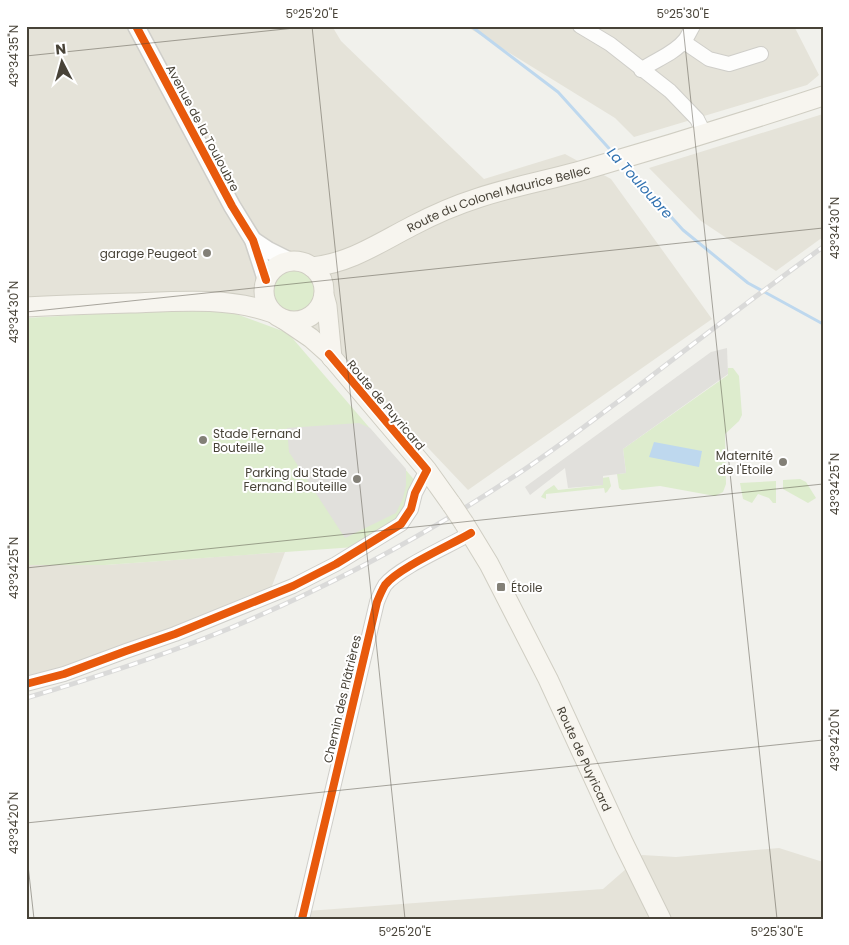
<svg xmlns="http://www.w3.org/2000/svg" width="849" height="945" font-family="Poppins,sans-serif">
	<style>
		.residential { fill: #e5e3d9 }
		.green { fill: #ddeccd }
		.parking { fill: #e1e0dc }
		.water { fill: #bed8ee }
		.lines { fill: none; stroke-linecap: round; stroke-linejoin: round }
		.stream { stroke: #bed8ee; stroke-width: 3 }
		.minor-casing { stroke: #cfcec9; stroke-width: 16 }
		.tertiary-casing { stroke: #cfcec9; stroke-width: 19 }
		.secondary-casing { stroke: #d0cec3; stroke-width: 21 }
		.minor { stroke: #fdfdfc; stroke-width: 14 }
		.tertiary { stroke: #fdfdfc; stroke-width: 16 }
		.secondary { stroke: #f7f5ef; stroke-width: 19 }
		.rail-casing { stroke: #dadad9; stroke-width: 5 }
		.rail { stroke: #fff; stroke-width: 3; stroke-dasharray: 9; stroke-linecap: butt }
		.secondary-bridge-casing { stroke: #d0cec3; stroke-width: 21; stroke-linecap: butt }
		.secondary-bridge { stroke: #f7f5ef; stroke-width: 19 }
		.cycleway-casing { stroke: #fff; stroke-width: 11 }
		.cycleway { stroke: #e8590c; stroke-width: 8 }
		.ticks { fill: none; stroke: #484338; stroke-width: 1; stroke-opacity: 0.45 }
		.poi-dot { fill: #838077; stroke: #fff; stroke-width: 2 }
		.labels { text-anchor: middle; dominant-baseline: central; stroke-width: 4; stroke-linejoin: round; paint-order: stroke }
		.street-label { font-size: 12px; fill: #484338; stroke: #fff }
		.poi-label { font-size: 12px; fill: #484338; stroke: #fff; text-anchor: end }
		.water-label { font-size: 14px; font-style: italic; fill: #3373b1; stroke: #fff }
		.neatline { fill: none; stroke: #484338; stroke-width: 2 }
		.ticks-label { font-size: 12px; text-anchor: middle; fill: #484338 }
	</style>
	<rect width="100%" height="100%" fill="#f1f1ec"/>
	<g class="residential">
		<path d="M 26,26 L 332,26 L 341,41 L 484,179 L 565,154 L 611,179 L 712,319 L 468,490 L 339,354 L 221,294 L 26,302 Z"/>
		<path d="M 466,26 L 794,26 L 819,75 L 807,85 L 634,137 L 615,118 Z"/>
		<path d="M 823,114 L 823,237 L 776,271 L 701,221 L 649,168 Z"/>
		<path d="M 285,552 L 270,591 L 58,672 L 26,681 L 26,565 L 105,565 Z"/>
		<path d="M 779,848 L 823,862 L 823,919 L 305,919 L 307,911 L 603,889 L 642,855 L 676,857 Z"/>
	</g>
	<g class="green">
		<circle cx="294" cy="291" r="20"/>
		<path d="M 217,307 L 288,333 L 417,483 L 403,515 L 355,547 L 105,565 L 26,565 L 26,318 Z"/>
		<path d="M 728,368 L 733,368 L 739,376 L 742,415 L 739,421 L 725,434 L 726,484 L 723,492 L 715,496 L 660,486 L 622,490 L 619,488 L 617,474 L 626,473 L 623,449 L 728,375 Z"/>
		<path d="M 609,477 L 611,486 L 607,492 L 605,493 L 604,488 L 546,494 L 546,499 L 541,497 L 545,491 L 554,485 L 558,490 L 602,485 L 602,478 Z"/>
		<path d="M 800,479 L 806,482 L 816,498 L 808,503 L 783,489 L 783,480 Z"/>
		<path d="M 776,481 L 776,503 L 773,503 L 769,498 L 758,494 L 752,503 L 743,499 L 740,483 Z"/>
	</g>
	<g class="parking">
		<path d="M 727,348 L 728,374 L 623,449 L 626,473 L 603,476 L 603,485 L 568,488 L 565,468 L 530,495 L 525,487 L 711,352 Z"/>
		<path d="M 359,423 L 370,428 L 406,469 L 406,485 L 403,498 L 396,513 L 345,538 L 289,452 L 287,428 Z"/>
	</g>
	<path class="water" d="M 654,442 L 702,451 L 699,467 L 649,457 Z"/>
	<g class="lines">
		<g class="stream">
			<path d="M 471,26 L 558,92 L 615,155"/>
			<path d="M 624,165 L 683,230 L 748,283 L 823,324"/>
		</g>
		<defs>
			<g id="minor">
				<path d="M 580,26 L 610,44 L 670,91 L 697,119 L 705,135"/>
				<path d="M 684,42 L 709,59 L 729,64 L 761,54"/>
				<path d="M 641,70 C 655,60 674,54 685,40 C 688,36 690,31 693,26"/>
				<path d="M 26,684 L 64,674 L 126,651 L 175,634 L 293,586 L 336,564 L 401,524 L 411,509 L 415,493 L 427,470"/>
				<path d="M 302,919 L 377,602 C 379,597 382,590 385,585 C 398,568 451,545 471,533"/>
			</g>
			<g id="tertiary">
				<path d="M 136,26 L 232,206 L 253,240 L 266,280"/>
				<path d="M 253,240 L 268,250 L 290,261"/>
			</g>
			<g id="secondary">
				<circle cx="294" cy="291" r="30"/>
				<path id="s1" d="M 312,267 C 350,263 379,243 412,226 C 433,215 456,205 478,198 C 511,187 544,181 577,172 C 660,148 741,123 823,96"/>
				<path d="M 324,295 L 327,306 L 332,358"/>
				<path d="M 26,307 C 62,305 98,304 133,303 C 180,301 229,297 273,313"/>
				<path d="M 283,319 L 311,338 L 329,354 L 427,470 L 452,505"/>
				<path id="s2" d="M 464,523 L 489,564 L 548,679 L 624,844 L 661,919"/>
			</g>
		</defs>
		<use href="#minor" class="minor-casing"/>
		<use href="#tertiary" class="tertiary-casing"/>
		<use href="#secondary" class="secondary-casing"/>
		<use href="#minor" class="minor"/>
		<use href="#tertiary" class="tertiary"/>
		<use href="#secondary" class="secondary"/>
		<defs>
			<path id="rail" d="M 26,698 C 94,678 162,656 228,629 C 326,588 421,538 510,479 C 549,454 586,425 623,398 C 689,347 755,296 823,247"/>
		</defs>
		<use href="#rail" class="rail-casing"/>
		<use href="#rail" class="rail"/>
		<defs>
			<path id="secondary-bridge" d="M 452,505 L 464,523"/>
		</defs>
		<use href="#secondary-bridge" class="secondary-bridge-casing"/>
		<use href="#secondary-bridge" class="secondary-bridge"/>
		<defs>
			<g id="cycleway">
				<path d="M 136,26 L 232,206 L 253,240 L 266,280"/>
				<path d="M 26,684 L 64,674 L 126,651 L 175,634 L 293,586 L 336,564 L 401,524 L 411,509 L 415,493 L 427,470 L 329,354"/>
				<path d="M 302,919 L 377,602 C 379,597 382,590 385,585 C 398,568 451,545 471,533"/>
			</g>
		</defs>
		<use href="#cycleway" class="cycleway-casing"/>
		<use href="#cycleway" class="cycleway"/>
	</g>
	<path class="ticks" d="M 312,26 L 405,919M 683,26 L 777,919M 26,56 L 314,26M 26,312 L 823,228M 26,568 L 823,484M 26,823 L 823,740M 26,847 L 34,919"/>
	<g class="poi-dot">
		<circle cx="207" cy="253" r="5"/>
		<circle cx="203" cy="440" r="5"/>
		<circle cx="783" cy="462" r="5"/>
		<circle cx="357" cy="479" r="5"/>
		<rect x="496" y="582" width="10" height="10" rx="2.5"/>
	</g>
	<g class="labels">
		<g class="street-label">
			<text transform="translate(203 128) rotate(62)">Avenue de la Touloubre</text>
			<text stroke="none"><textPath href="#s1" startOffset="200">Route du Colonel Maurice Bellec</textPath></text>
			<text transform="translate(386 405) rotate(50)">Route de Puyricard</text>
			<text transform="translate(342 699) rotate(-77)">Chemin des Plâtrières</text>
			<text stroke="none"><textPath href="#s2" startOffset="265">Route de Puyricard</textPath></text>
		</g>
		<g class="poi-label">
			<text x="197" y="253">garage Peugeot</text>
			<text x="213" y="433" text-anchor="start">Stade Fernand<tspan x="213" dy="14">Bouteille</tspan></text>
			<text x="773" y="455">Maternité<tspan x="773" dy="14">de l'Etoile</tspan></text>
			<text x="347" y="472">Parking du Stade<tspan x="347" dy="14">Fernand Bouteille</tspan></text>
			<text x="511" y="587" text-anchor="start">Étoile</text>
		</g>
		<g class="water-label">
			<text transform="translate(640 183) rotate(48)">La Touloubre</text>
		</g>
	</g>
	<rect width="849" height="945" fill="none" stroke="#ffffff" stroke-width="55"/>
	<g transform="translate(62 62) rotate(354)" stroke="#ffffff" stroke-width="4" paint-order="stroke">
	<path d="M0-4L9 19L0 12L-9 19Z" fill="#484338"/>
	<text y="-8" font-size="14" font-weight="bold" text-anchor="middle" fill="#484338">N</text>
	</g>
	<rect x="28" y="28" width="794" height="890" class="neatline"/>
	<g class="ticks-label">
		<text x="312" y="18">5°25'20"E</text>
		<text x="683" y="18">5°25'30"E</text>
		<text transform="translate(14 56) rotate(-90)" y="4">43°34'35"N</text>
		<text transform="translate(835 228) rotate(-90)" y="4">43°34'30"N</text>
		<text transform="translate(14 312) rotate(-90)" y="4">43°34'30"N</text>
		<text transform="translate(835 484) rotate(-90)" y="4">43°34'25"N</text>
		<text transform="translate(14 568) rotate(-90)" y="4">43°34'25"N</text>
		<text transform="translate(835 740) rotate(-90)" y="4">43°34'20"N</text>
		<text transform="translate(14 823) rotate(-90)" y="4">43°34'20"N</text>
		<text x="405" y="936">5°25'20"E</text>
		<text x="777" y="936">5°25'30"E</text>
	</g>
</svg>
